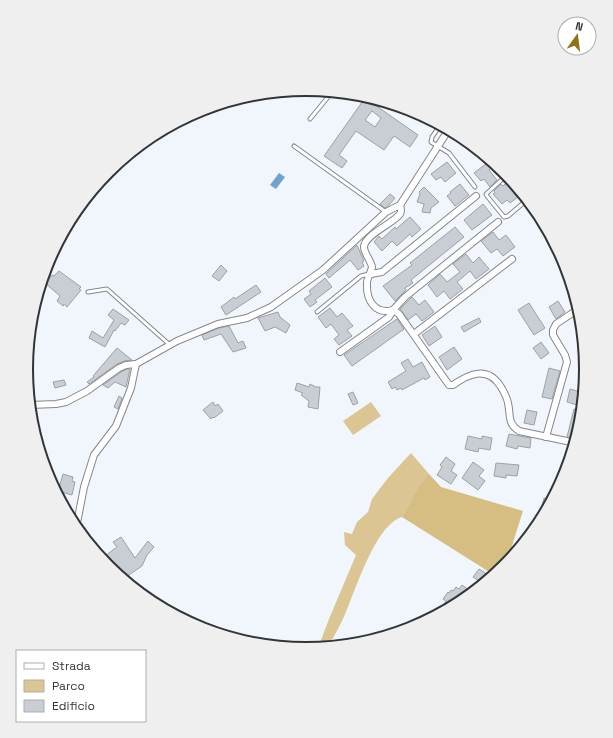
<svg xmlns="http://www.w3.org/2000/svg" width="613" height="738" font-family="'Space Grotesk',sans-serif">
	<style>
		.green { fill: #dbc592 }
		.forest { fill: #d6bd81 }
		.water { fill: #70a2cd }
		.building { fill: #c8ced4; stroke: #9ca1a6; fill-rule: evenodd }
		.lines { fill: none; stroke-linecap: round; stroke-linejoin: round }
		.service-casing { stroke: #83888d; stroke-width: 5 }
		.minor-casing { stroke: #83888d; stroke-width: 8 }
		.service { stroke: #fff; stroke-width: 3 }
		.minor { stroke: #fff; stroke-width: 6 }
		.rim { fill: none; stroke: #323537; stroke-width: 2 }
	</style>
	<rect width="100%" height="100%" fill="#f0f6fb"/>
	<g class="green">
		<path d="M 371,402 L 381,416 L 353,435 L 343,421 Z"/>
		<path d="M 411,453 L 429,474 L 419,485 L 402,517 C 376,524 356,589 346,612 C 341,624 334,636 328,647 L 318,648 L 329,619 L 356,555 L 345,545 L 344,532 L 352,534 L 357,522 L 368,512 L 372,499 L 388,478 Z"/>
	</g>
	<path class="forest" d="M 429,474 L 441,487 L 523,511 L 507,561 L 491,573 L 402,517 L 419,485 Z"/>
	<path class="water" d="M 279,173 L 285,177 L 276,189 L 270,185 Z"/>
	<g class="building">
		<path d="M 365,98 L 418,135 L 410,147 L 394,136 L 384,150 L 356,131 L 339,155 L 347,161 L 342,168 L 324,156 ZM 372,111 L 381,118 L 375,127 L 365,120 Z"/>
		<path d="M 447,162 L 456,173 L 445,182 L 441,177 L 436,180 L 431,174 Z"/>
		<path d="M 487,163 L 491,168 L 489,170 L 497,180 L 490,187 L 484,179 L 481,181 L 474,173 Z"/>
		<path d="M 511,178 L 521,191 L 518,194 L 518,197 L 510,203 L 507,200 L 502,204 L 493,194 L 495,193 L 494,191 L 501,184 L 503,186 Z"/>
		<path d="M 460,184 L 469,195 L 455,206 L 447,196 L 451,193 L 450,192 Z"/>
		<path d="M 424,187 L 439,202 L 431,208 L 430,213 L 422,212 L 424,204 L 417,202 L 420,194 L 419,192 Z"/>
		<path d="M 390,194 L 395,198 L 389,205 L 385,208 L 380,204 Z"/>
		<path d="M 483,204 L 492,215 L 472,230 L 464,220 Z"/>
		<path d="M 410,217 L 421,229 L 412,237 L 410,234 L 397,246 L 392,241 L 382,251 L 374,242 L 379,236 L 382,239 L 395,227 L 396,229 Z"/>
		<path d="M 455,227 L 464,237 L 411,280 L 413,283 L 405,288 L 406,290 L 395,301 L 383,286 L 412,265 L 410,263 Z"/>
		<path d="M 493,232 L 499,240 L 506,235 L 515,247 L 503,256 L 497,249 L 491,253 L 481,241 Z"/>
		<path d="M 357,245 L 364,261 L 362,262 L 364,266 L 358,270 L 350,260 L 329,278 L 326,274 Z"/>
		<path d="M 466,254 L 473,263 L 479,257 L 489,269 L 476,279 L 470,271 L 457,282 L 463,289 L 450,299 L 444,291 L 437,297 L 428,285 L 440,274 L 447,282 L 460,272 L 453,264 Z"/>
		<path d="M 221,265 L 227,271 L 219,281 L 212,276 Z"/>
		<path d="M 59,271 L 81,287 L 79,289 L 81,290 L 67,307 L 64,304 L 63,306 L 57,301 L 60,296 L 45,283 L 52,275 L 54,276 Z"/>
		<path d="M 325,278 L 332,287 L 315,300 L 317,302 L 310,307 L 304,299 L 311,294 L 309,291 Z"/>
		<path d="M 256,285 L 261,292 L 226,315 L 221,307 L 234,297 L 235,299 Z"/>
		<path d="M 412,297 L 419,305 L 425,300 L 434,312 L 422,321 L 416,314 L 408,320 L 400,309 Z"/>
		<path d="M 558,301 L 565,312 L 556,319 L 549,307 Z"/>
		<path d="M 529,303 L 545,328 L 534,335 L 518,310 Z"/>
		<path d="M 330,308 L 337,317 L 342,313 L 353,326 L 347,330 L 352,336 L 339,345 L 334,339 L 339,335 L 331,324 L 326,328 L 318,317 Z"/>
		<path d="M 113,309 L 129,320 L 125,325 L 121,323 L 115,331 L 114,330 L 105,347 L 89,338 L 92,331 L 103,338 L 114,320 L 108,315 Z"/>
		<path d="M 278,312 L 280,317 L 290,325 L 286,333 L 275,327 L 265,331 L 258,318 Z"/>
		<path d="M 581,313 L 582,314 L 584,336 L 574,318 Z"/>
		<path d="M 479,318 L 481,322 L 464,332 L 461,327 Z"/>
		<path d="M 397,319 L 404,329 L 352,366 L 344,355 Z"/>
		<path d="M 229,326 L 238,343 L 243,341 L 246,348 L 233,352 L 221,334 L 204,340 L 202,335 L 219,328 Z"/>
		<path d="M 435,326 L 442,337 L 429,346 L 422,335 Z"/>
		<path d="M 541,342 L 549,353 L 541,359 L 533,348 Z"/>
		<path d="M 454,347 L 462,359 L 447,370 L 439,357 Z"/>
		<path d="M 117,348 L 132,360 L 124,361 L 117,364 L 89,384 L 87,382 L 94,377 L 93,376 Z"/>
		<path d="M 408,359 L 413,367 L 422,362 L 430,377 L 425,380 L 424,378 L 402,390 L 401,388 L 397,390 L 395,387 L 392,389 L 388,382 L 406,371 L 401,363 Z"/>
		<path d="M 549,368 L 560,371 L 552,399 L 542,397 Z"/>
		<path d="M 127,369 L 130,369 L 126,387 L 115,382 L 108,388 L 103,385 L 121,372 Z"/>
		<path d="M 64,380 L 66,385 L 55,388 L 53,382 Z"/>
		<path d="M 297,383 L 309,387 L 310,384 L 316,387 L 320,387 L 318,409 L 308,407 L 309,401 L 301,395 L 303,393 L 295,390 Z"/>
		<path d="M 570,389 L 581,392 L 577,405 L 567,402 Z"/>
		<path d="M 353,392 L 358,403 L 353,405 L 348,394 Z"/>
		<path d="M 119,396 L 122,398 L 118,409 L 114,407 Z"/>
		<path d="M 213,402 L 215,406 L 218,404 L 223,411 L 214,418 L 213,417 L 211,419 L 203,410 Z"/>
		<path d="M 574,409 L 583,412 L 582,424 L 577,439 L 567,437 Z"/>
		<path d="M 527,410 L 537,412 L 534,425 L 524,423 Z"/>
		<path d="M 509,434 L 531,438 L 530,448 L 518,446 L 517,449 L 506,446 Z"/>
		<path d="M 468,436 L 482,439 L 482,436 L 492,438 L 490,450 L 479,448 L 478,452 L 465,449 Z"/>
		<path d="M 446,457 L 455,464 L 451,471 L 457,475 L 451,484 L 437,475 L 442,467 L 440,465 Z"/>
		<path d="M 473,462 L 484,470 L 479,476 L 485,481 L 478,490 L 462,478 Z"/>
		<path d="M 496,463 L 519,465 L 517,476 L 506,475 L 506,478 L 494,476 Z"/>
		<path d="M 63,474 L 73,477 L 72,481 L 75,482 L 72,495 L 58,491 Z"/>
		<path d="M 544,498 L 553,500 L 539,526 L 537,525 Z"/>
		<path d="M 121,537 L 135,558 L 148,541 L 154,547 L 147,555 L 142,566 L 123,579 L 108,567 L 101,559 L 117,547 L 113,542 Z"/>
		<path d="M 479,569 L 488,575 L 482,583 L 473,577 Z"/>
		<path d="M 462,585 L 469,590 L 463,600 L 458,597 L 451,608 L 447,610 L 442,607 L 446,601 L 443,599 L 448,592 L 449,593 L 451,590 L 453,591 L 456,587 L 459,589 Z"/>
	</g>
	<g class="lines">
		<defs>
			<g id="service">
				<path d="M 310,119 L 333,91"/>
				<path d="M 441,124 L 432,137 L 431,142 L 449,153 L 475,187"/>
				<path d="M 294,146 L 386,212"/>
				<path d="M 508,174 L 486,194 L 487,196 L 504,217 L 508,216 L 528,199"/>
				<path d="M 88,292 L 107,289 L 170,345"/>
				<path d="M 317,312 L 361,276 L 369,274"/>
			</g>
			<g id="minor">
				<path d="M 400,205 C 401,208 402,211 400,214 C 394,223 364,235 364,247 C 364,253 371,261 372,267 C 371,273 367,278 367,283 C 366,300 375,315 393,310 L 399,314 L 449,385 L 453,385 C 470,373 488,366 501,387 C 504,392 507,397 508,403 C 511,416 507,423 519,431 L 576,443"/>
				<path d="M 371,274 L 382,272 L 476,196"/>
				<path d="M 414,334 L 512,259"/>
				<path d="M 340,352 L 389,317 L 393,310 L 405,297 L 498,222"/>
				<path d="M 30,405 L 56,404 L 66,402 L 87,391 L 119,368 L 126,365 L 136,364 L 177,341 L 218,324 L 247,318 L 271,307 L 323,270 L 386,212 L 400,205 L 449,129"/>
				<path d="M 546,437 L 567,362 L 565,355 L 553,335 L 553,330 L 556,324 L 580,308"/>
				<path d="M 76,528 L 84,487 L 94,455 L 116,426 L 131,388 L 136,364"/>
			</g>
		</defs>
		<use href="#service" class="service-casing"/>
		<use href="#minor" class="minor-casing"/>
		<use href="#service" class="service"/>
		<use href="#minor" class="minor"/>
	</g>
	<path d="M0 0H613V738H0ZM33 369a273 273 0 1 1 546 0a273 273 0 1 1-546 0Z" fill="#efefef" fill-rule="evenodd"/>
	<path class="rim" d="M33 369a273 273 0 1 1 546 0a273 273 0 1 1-546 0Z"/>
	<rect x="16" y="650" width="130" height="72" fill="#ffffff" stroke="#adaeaf"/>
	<rect x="24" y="663" width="20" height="6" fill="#ffffff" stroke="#adaeaf"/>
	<text x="52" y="670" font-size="12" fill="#323537">Strada</text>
	<rect x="24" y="680" width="20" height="12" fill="#dbc592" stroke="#adaeaf"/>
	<text x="52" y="690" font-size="12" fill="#323537">Parco</text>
	<rect x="24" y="700" width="20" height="12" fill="#c8ced4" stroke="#adaeaf"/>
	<text x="52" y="710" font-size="12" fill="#323537">Edificio</text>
	<g transform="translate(577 36) rotate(14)"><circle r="19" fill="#ffffff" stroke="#adaeaf"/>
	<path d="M0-3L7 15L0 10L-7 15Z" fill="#917218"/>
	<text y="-6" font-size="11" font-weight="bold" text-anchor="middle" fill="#323537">N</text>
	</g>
</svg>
